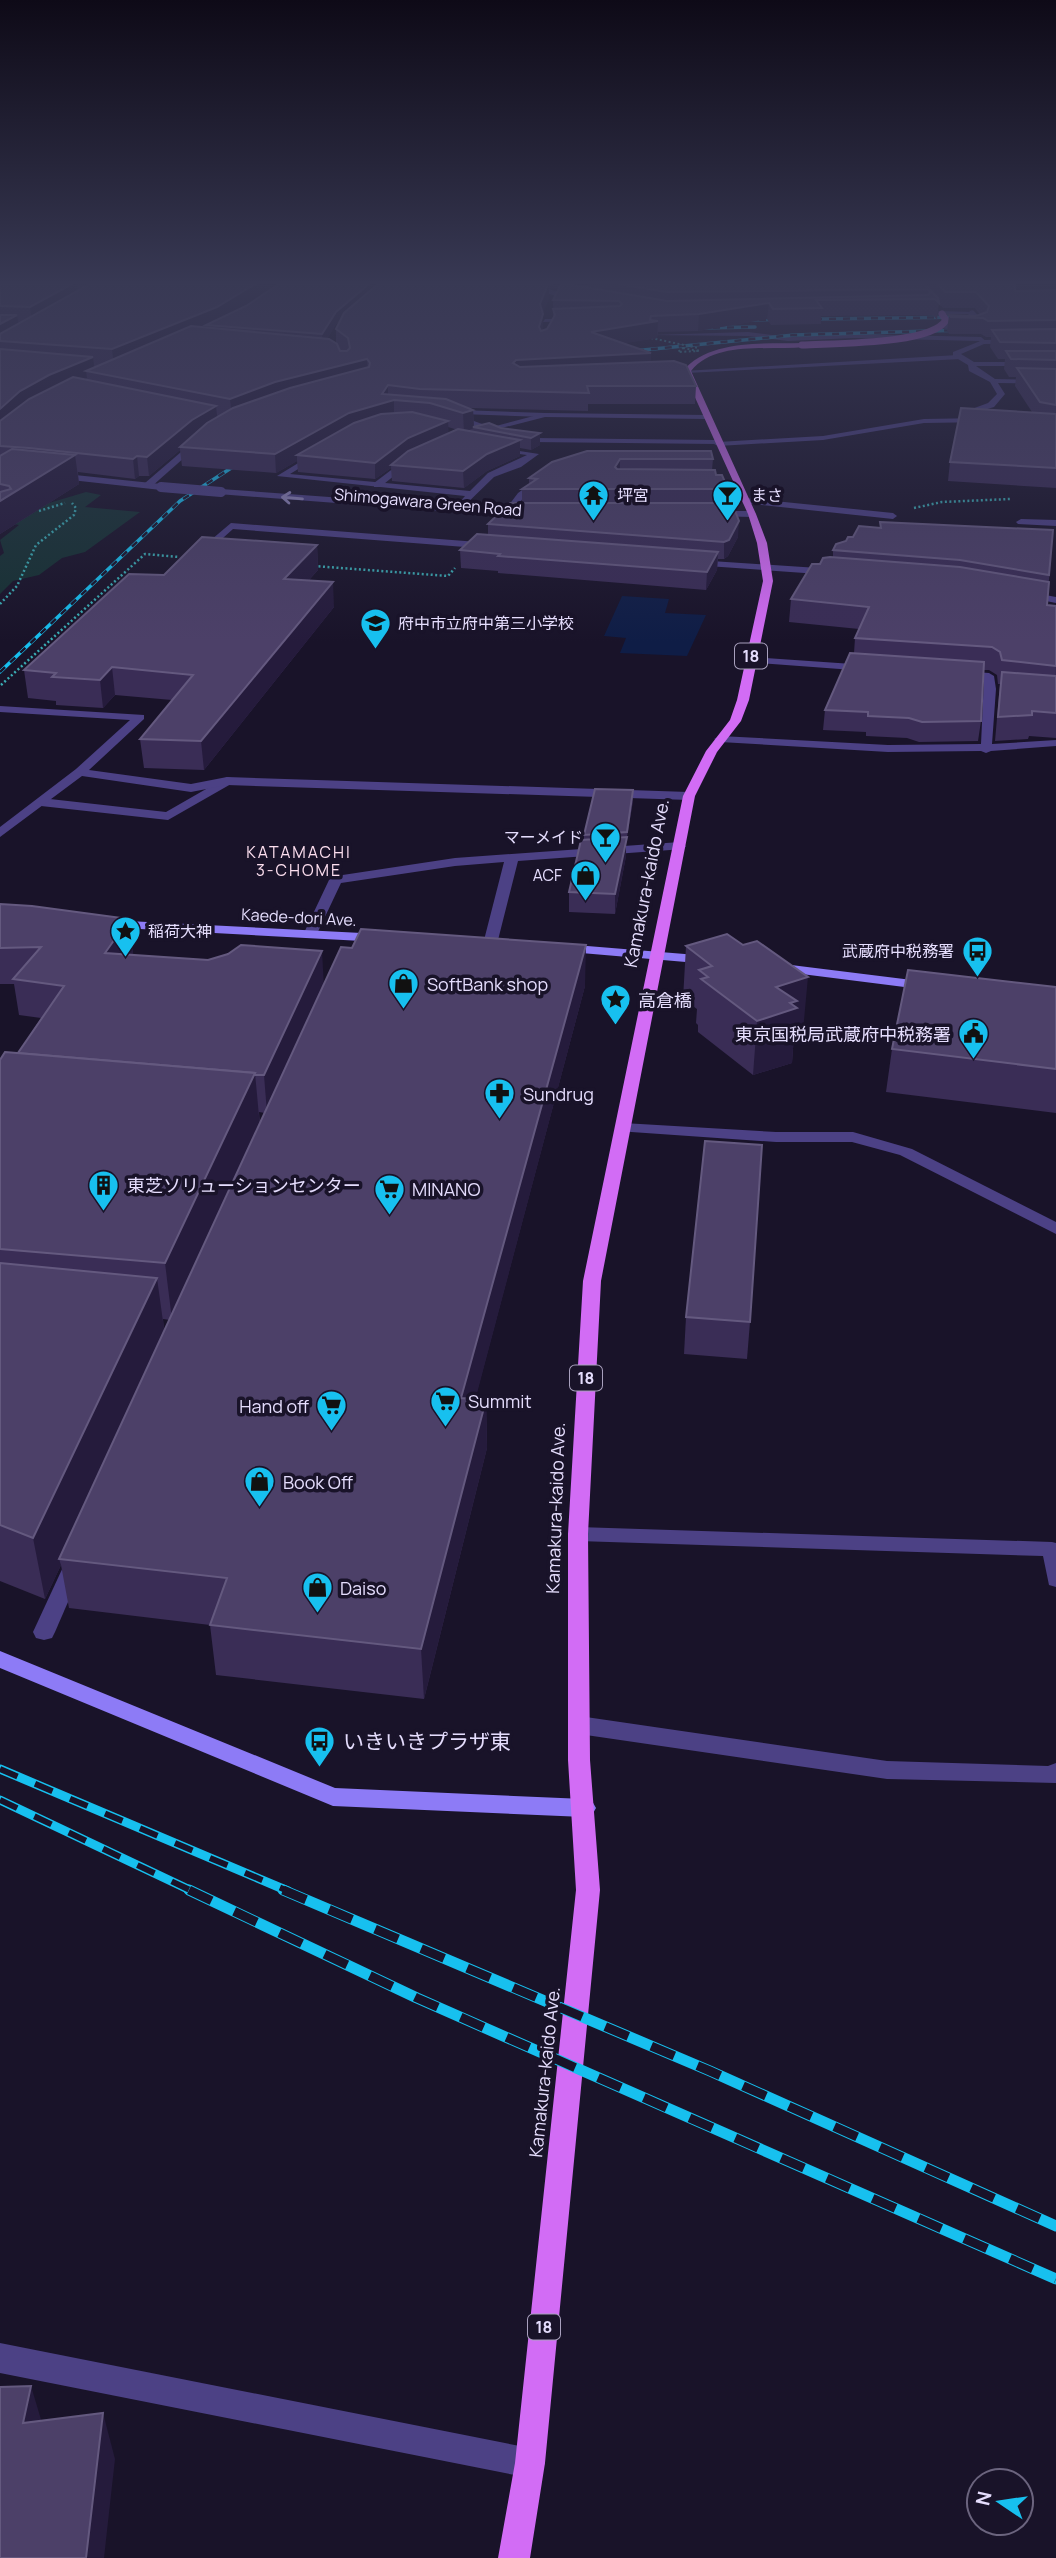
<svg xmlns="http://www.w3.org/2000/svg" width="1056" height="2558" font-family="Manrope,'Noto Sans JP',sans-serif">
	<style>
		.green { fill: #163133 }
		.water { fill: #0f1d46 }
		.lines { fill: none; stroke-linecap: round; stroke-linejoin: round }
		.path { stroke: #3aadb4; stroke-width: 2.5; stroke-dasharray: 2 2.5; stroke-linecap: butt }
		.lane { fill: #4c4185; fill-rule: evenodd }
		.street { fill: #4c4185; fill-rule: evenodd }
		.secondary { fill: #8d7bf6; fill-rule: evenodd }
		.primary { fill: #d26cf5; fill-rule: evenodd }
		.rail-far2-casing { stroke: #17c0ef; stroke-width: 3.5 }
		.rail-far1-casing { stroke: #17c0ef; stroke-width: 9 }
		.rail-casing { stroke: #17c0ef; stroke-width: 11 }
		.rail-far2 { stroke: #191329; stroke-width: 2.5; stroke-dasharray: 7; stroke-linecap: butt }
		.rail-far1 { stroke: #191329; stroke-width: 6; stroke-dasharray: 19; stroke-linecap: butt }
		.rail { stroke: #191329; stroke-width: 9; stroke-dasharray: 25; stroke-linecap: butt }
		.path-bridge { stroke: #3aadb4; stroke-width: 2; stroke-dasharray: 2 2.5; stroke-linecap: butt }
		.lane-bridge { stroke: #4c4185; stroke-width: 7 }
		.street-bridge { stroke: #4c4185; stroke-width: 10 }
		.primary-bridge { stroke: #d26cf5; stroke-width: 7 }
		.wall { fill: #3a2d56; fill-rule: evenodd }
		.shaded-wall { fill: #251b3c }
		.building { fill: #4c4068; stroke: #64597f; stroke-width: 2 }
		.oneway { stroke: #9187bb }
		.labels { text-anchor: middle; dominant-baseline: central; stroke-width: 7; stroke-linejoin: round; paint-order: stroke }
		.far-poi-label { font-size: 16px; fill: #e5ddfd; stroke: #191329; text-anchor: start }
		.far-street-label { font-size: 16px; fill: #e5ddfd; stroke: #191329 }
		.shield { fill: #191329; stroke: #a8a0bd; stroke-width: 2 }
		.shield-label { font-size: 16px; font-weight: bold; fill: #e5ddfd }
		.far-neighbourhood-label { font-size: 16px; letter-spacing: 2px; fill: #fddfef; stroke: #191329 }
		.street-label { font-size: 18px; fill: #e5ddfd; stroke: #191329 }
		.poi-label { font-size: 18px; fill: #e5ddfd; stroke: #191329; text-anchor: start }
		.near-poi-label { font-size: 21px; fill: #e5ddfd; stroke: #191329; text-anchor: start }
	</style>
	<rect width="100%" height="100%" fill="#191329"/>
	<path class="green" d="M 86,492 L 101,495 L 85,507 L 140,512 L 85,552 L 62,558 L 39,575 L 13,581 L 0,594 L 0,556 L 4,553 L 0,540 L 19,525 L 0,522 L 12,514 Z"/>
	<path class="water" d="M 622,596 L 669,599 L 665,613 L 706,615 L 687,656 L 620,653 L 626,638 L 604,636 Z"/>
	<g class="lines">
		<g class="path">
			<path d="M 914,508 L 942,502 L 1010,499"/>
			<path d="M 39,511 L 65,503"/>
			<path d="M 314,566 L 448,576 L 455,568"/>
			<path d="M 0,604 L 17,586 L 36,545 L 74,515 L 76,508 L 72,503"/>
			<path d="M 1,685 L 145,554 L 179,557"/>
		</g>
		<g class="lane">
			<path d="M 938,311 L 972,312 L 975,314 L 940,314 Z"/>
			<path d="M 545,319 L 574,319 L 577,321 L 543,322 Z"/>
			<path d="M 748,332 L 788,337 L 853,334 L 981,337 L 987,342 L 983,344 L 979,341 L 853,338 L 788,341 L 748,336 L 651,335 Z"/>
			<path d="M 958,355 L 961,359 L 687,373 L 683,371 Z"/>
			<path d="M 458,410 L 545,413 L 549,415 L 545,417 L 461,414 Z"/>
			<path d="M 449,412 L 507,433 L 532,438 L 717,440 L 721,442 L 717,444 L 532,442 L 502,437 L 449,416 Z"/>
			<path d="M 195,440 L 202,442 L 151,487 L 145,487 L 145,483 Z"/>
			<path d="M 494,447 L 539,454 L 521,467 L 494,477 L 457,513 L 453,510 L 465,496 L 277,476 L 318,451 L 321,455 L 290,474 L 470,491 L 488,473 L 527,455 L 497,451 Z"/>
			<path d="M 536,480 L 543,482 L 524,497 L 510,515 L 504,515 L 503,513 L 518,493 Z"/>
			<path d="M 746,498 L 893,513 L 897,516 L 893,519 L 743,503 L 743,499 Z"/>
			<path d="M 227,777 L 231,778 L 231,784 L 168,820 L 41,806 L 35,802 L 41,798 L 166,812 Z"/>
			<path d="M 680,842 L 686,846 L 684,849 L 518,861 L 497,944 L 490,948 L 483,944 L 504,862 L 455,866 L 341,883 L 315,938 L 305,938 L 303,935 L 329,880 L 336,876 L 455,858 Z"/>
		</g>
		<g class="street">
			<path d="M 545,284 L 551,284 L 549,289 L 580,299 L 577,301 L 549,294 L 543,289 Z"/>
			<path d="M 1056,339 L 1056,343 L 984,344 L 961,354 L 974,362 L 1056,362 L 1056,366 L 976,366 L 995,379 L 1056,380 L 1056,384 L 998,383 L 1005,394 L 994,407 L 961,417 L 961,413 L 988,403 L 997,394 L 990,382 L 969,371 L 968,365 L 953,356 L 953,352 L 983,340 Z"/>
			<path d="M 545,413 L 706,415 L 710,417 L 706,419 L 545,417 L 474,435 L 470,433 Z"/>
			<path d="M 983,418 L 986,422 L 924,423 L 823,440 L 718,446 L 714,444 L 718,442 L 823,436 L 924,419 Z"/>
			<path d="M 407,458 L 414,460 L 380,487 L 374,487 L 374,483 Z"/>
			<path d="M 56,473 L 161,484 L 165,487 L 161,490 L 53,478 Z"/>
			<path d="M 221,489 L 521,511 L 525,514 L 521,517 L 218,494 L 217,492 Z"/>
			<path d="M 713,511 L 752,511 L 756,514 L 752,517 L 710,516 L 710,512 Z"/>
			<path d="M 1021,519 L 1056,520 L 1056,526 L 1018,524 L 1016,522 Z"/>
			<path d="M 231,523 L 491,543 L 496,546 L 491,549 L 233,529 L 204,555 L 198,555 L 198,551 Z"/>
			<path d="M 696,560 L 833,569 L 838,572 L 833,575 L 693,565 L 691,563 Z"/>
			<path d="M 1024,591 L 1056,597 L 1056,603 L 1021,596 L 1019,594 Z"/>
			<path d="M 750,657 L 867,665 L 872,668 L 867,671 L 746,662 L 745,660 Z"/>
			<path d="M 961,671 L 989,673 L 994,676 L 996,689 L 992,744 L 1056,740 L 1056,746 L 991,751 L 986,753 L 981,751 L 888,752 L 720,742 L 714,739 L 720,736 L 888,745 L 981,744 L 984,679 L 957,676 L 956,674 Z"/>
			<path d="M 0,706 L 144,715 L 144,719 L 89,770 L 191,784 L 227,777 L 689,792 L 695,796 L 689,800 L 227,785 L 191,792 L 82,776 L 0,837 L 0,827 L 76,769 L 130,720 L 0,712 Z"/>
			<path d="M 623,1123 L 776,1132 L 853,1132 L 912,1149 L 1056,1222 L 1056,1234 L 900,1155 L 852,1142 L 776,1142 L 617,1131 L 615,1128 L 617,1125 Z"/>
			<path d="M 578,1527 L 1052,1542 L 1056,1543 L 1056,1587 L 1049,1585 L 1043,1556 L 578,1541 L 571,1539 L 568,1534 L 571,1529 Z"/>
			<path d="M 74,1558 L 81,1560 L 84,1565 L 55,1632 L 52,1638 L 44,1640 L 36,1638 L 33,1632 L 64,1565 L 67,1560 Z"/>
			<path d="M 579,1716 L 887,1761 L 1048,1766 L 1056,1763 L 1056,1783 L 887,1779 L 579,1734 L 571,1731 L 568,1725 L 571,1719 Z"/>
			<path d="M 0,2343 L 530,2448 L 541,2452 L 545,2463 L 541,2474 L 530,2478 L 0,2373 Z"/>
		</g>
		<g class="secondary">
			<path d="M 108,920 L 381,934 L 388,938 L 381,942 L 103,927 L 103,921 Z"/>
			<path d="M 563,944 L 709,956 L 716,960 L 709,964 L 558,951 L 558,945 Z"/>
			<path d="M 775,963 L 928,982 L 935,986 L 928,990 L 770,970 L 770,964 Z"/>
			<path d="M 0,1651 L 335,1788 L 584,1799 L 592,1801 L 596,1808 L 592,1815 L 584,1817 L 333,1806 L 0,1668 Z"/>
		</g>
		<path class="primary" d="M 802,343 L 805,347 C 769,351 716,340 691,371 L 756,514 L 767,543 L 773,581 L 749,700 L 741,721 L 717,752 L 695,796 L 601,1281 L 588,1534 L 590,1760 L 600,1890 L 545,2463 L 530,2558 L 498,2558 L 515,2463 L 576,1890 L 568,1760 L 568,1534 L 583,1281 L 683,796 L 706,751 L 730,720 L 737,700 L 763,581 L 757,543 L 748,514 L 683,371 C 709,339 765,344 802,343 Z"/>
		<defs>
			<g id="rail-far2">
				<path d="M 745,320 L 969,317"/>
				<path d="M 699,328 L 755,327"/>
				<path d="M 623,352 L 794,335 L 965,330"/>
				<path d="M 0,672 L 180,501 L 242,461"/>
			</g>
			<g id="rail-far1">
				<path d="M 0,1769 L 288,1891"/>
				<path d="M 0,1800 L 192,1891"/>
			</g>
			<g id="rail">
				<path d="M 189,1890 L 417,1998 L 1056,2279"/>
				<path d="M 283,1890 L 710,2071 L 1056,2226"/>
			</g>
		</defs>
		<use href="#rail-far2" class="rail-far2-casing"/>
		<use href="#rail-far1" class="rail-far1-casing"/>
		<use href="#rail" class="rail-casing"/>
		<use href="#rail-far2" class="rail-far2"/>
		<use href="#rail-far1" class="rail-far1"/>
		<use href="#rail" class="rail"/>
		<g class="path-bridge">
			<path d="M 651,338 L 698,348 L 698,351"/>
			<path d="M 683,348 L 698,351 L 678,352 Z"/>
		</g>
		<path class="lane-bridge" d="M 944,325 L 972,327 L 981,324 L 972,314"/>
		<path class="street-bridge" d="M 161,487 L 221,492"/>
		<path class="primary-bridge" d="M 802,345 C 831,343 932,345 946,320 L 942,314"/>
	</g>
	<g class="wall">
		<path d="M 0,284 L 270,284 L 271,289 L 278,284 L 273,284 L 369,284 L 369,291 L 549,298 L 543,312 L 543,330 L 547,329 L 553,318 L 553,300 L 559,288 L 553,288 L 552,284 L 1015,284 L 1015,291 L 1056,290 L 1056,488 L 948,481 L 950,462 L 1032,412 L 1015,386 L 1016,377 L 1009,377 L 1004,369 L 1005,359 L 998,359 L 990,347 L 991,337 L 986,337 L 981,334 L 949,334 L 947,331 L 949,315 L 976,316 L 980,315 L 975,308 L 943,308 L 939,303 L 937,320 L 933,315 L 821,316 L 821,324 L 771,325 L 767,319 L 698,331 L 658,332 L 657,338 L 624,343 L 651,362 L 696,386 L 695,404 L 588,404 L 588,411 L 470,408 L 473,410 L 474,427 L 501,428 L 540,433 L 540,445 L 531,450 L 520,448 L 520,456 L 487,471 L 464,488 L 392,481 L 391,468 L 375,479 L 298,472 L 297,461 L 276,473 L 182,466 L 180,450 L 149,476 L 139,476 L 135,479 L 78,472 L 79,484 L 0,534 ZM 340,321 L 336,329 L 336,343 L 327,339 L 336,324 ZM 448,427 L 458,430 L 448,434 Z"/>
		<path d="M 587,451 L 713,459 L 712,470 L 728,489 L 727,503 L 738,537 L 728,556 L 724,559 L 718,559 L 717,570 L 706,590 L 498,573 L 498,571 L 461,568 L 460,550 L 488,534 L 488,524 L 522,503 L 522,489 L 529,484 L 529,478 Z"/>
		<path d="M 880,522 L 1053,530 L 1047,605 L 1056,606 L 1056,738 L 1029,736 L 1028,739 L 995,741 L 1000,684 L 998,684 L 997,675 L 989,670 L 984,670 L 981,721 L 978,741 L 919,742 L 907,738 L 866,736 L 866,732 L 823,730 L 825,710 L 854,653 L 855,638 L 859,629 L 789,622 L 791,599 L 820,564 L 833,557 L 833,550 L 853,537 L 880,528 Z"/>
		<path d="M 317,545 L 318,570 L 309,580 L 334,607 L 204,770 L 144,768 L 140,739 L 172,700 L 115,695 L 103,708 L 56,705 L 56,701 L 28,698 L 24,670 L 164,575 Z"/>
		<path d="M 633,801 L 626,843 L 626,856 L 615,914 L 569,912 L 569,892 L 584,840 L 584,835 Z"/>
		<path d="M 0,904 L 129,919 L 133,955 L 324,984 L 585,986 L 475,1399 L 486,1400 L 487,1448 L 424,1699 L 216,1675 L 210,1625 L 69,1608 L 61,1565 L 45,1599 L 0,1581 L 0,1060 L 18,1053 L 41,1018 L 19,1015 L 14,984 L 0,984 ZM 259,1112 L 265,1113 L 260,1124 ZM 163,1319 L 170,1320 L 164,1331 Z"/>
		<path d="M 686,946 L 803,1031 L 794,1034 L 792,1063 L 753,1075 L 698,1032 L 698,1025 L 696,1023 L 697,1009 L 683,999 Z"/>
		<path d="M 1056,987 L 1056,1113 L 886,1092 L 892,1049 Z"/>
		<path d="M 686,1317 L 750,1322 L 747,1359 L 684,1354 Z"/>
	</g>
	<g class="shaded-wall">
		<path d="M 72,284 L 77,284 L 78,297 L 32,323 L 30,307 Z"/>
		<path d="M 255,284 L 270,284 L 271,290 L 218,323 L 206,325 L 206,327 L 114,366 L 112,349 Z"/>
		<path d="M 369,284 L 369,295 L 336,324 L 323,346 L 322,334 L 336,312 Z"/>
		<path d="M 548,284 L 549,284 L 549,298 L 540,320 L 540,304 Z"/>
		<path d="M 553,284 L 589,284 L 589,286 L 553,288 Z"/>
		<path d="M 769,303 L 767,319 L 698,331 L 699,314 Z"/>
		<path d="M 543,314 L 543,330 L 539,344 L 539,327 Z"/>
		<path d="M 17,315 L 20,331 L 0,341 L 0,324 Z"/>
		<path d="M 651,316 L 651,322 L 658,321 L 657,338 L 591,349 L 591,332 Z"/>
		<path d="M 651,353 L 651,370 L 513,381 L 513,363 L 516,360 Z"/>
		<path d="M 93,357 L 95,373 L 86,371 L 87,378 L 51,393 L 0,429 L 0,409 L 20,391 L 49,375 Z"/>
		<path d="M 367,359 L 368,376 L 232,417 L 230,399 L 275,382 Z"/>
		<path d="M 388,385 L 388,402 L 394,400 L 394,418 L 297,455 L 297,461 L 276,473 L 275,454 L 382,394 Z"/>
		<path d="M 216,406 L 218,424 L 180,447 L 180,450 L 149,476 L 147,457 L 192,420 Z"/>
		<path d="M 473,410 L 474,428 L 464,432 L 463,413 Z"/>
		<path d="M 448,421 L 449,437 L 391,465 L 391,468 L 375,479 L 375,463 L 408,438 Z"/>
		<path d="M 540,433 L 540,445 L 531,450 L 531,438 Z"/>
		<path d="M 520,440 L 520,456 L 487,471 L 464,488 L 463,471 L 487,454 Z"/>
		<path d="M 75,455 L 79,484 L 0,534 L 0,501 Z"/>
		<path d="M 137,456 L 139,476 L 135,479 L 133,459 Z"/>
		<path d="M 620,459 L 620,477 L 615,467 Z"/>
		<path d="M 739,521 L 738,537 L 728,556 L 724,559 L 724,542 Z"/>
		<path d="M 317,545 L 318,570 L 286,605 L 284,579 Z"/>
		<path d="M 718,552 L 717,570 L 706,590 L 707,572 Z"/>
		<path d="M 333,582 L 334,607 L 204,770 L 201,741 Z"/>
		<path d="M 112,667 L 115,695 L 103,708 L 100,680 Z"/>
		<path d="M 633,790 L 633,801 L 626,843 L 626,856 L 615,914 L 615,894 L 627,837 Z"/>
		<path d="M 129,919 L 133,954 L 110,989 L 105,953 Z"/>
		<path d="M 586,945 L 585,986 L 463,1446 L 461,1398 Z"/>
		<path d="M 322,951 L 324,987 L 267,1113 L 264,1075 Z"/>
		<path d="M 808,977 L 803,1031 L 794,1034 L 792,1063 L 753,1075 L 757,1021 L 776,987 Z"/>
		<path d="M 255,1073 L 260,1127 L 172,1320 L 165,1263 Z"/>
		<path d="M 157,1278 L 165,1336 L 59,1559 L 61,1565 L 45,1599 L 33,1538 Z"/>
		<path d="M 486,1400 L 487,1448 L 424,1699 L 421,1649 Z"/>
		<path d="M 31,2386 L 45,2433 L 23,2423 Z"/>
		<path d="M 103,2413 L 115,2459 L 104,2558 L 86,2558 Z"/>
	</g>
	<g class="building">
		<path d="M 0,284 L 72,284 L 30,307 L 0,306 Z"/>
		<path d="M 90,284 L 255,284 L 217,307 L 112,349 L 0,341 L 0,334 Z"/>
		<path d="M 279,284 L 369,284 L 336,312 L 322,334 L 206,325 L 246,306 Z"/>
		<path d="M 378,284 L 548,284 L 540,304 L 543,314 L 539,327 L 541,331 L 547,329 L 555,315 L 553,309 L 620,306 L 622,304 L 619,301 L 553,300 L 561,284 L 567,284 L 667,301 L 928,295 L 930,292 L 928,289 L 667,292 L 618,284 L 924,284 L 938,298 L 939,303 L 935,299 L 816,300 L 822,308 L 773,309 L 769,303 L 699,314 L 651,316 L 650,320 L 658,321 L 591,332 L 651,353 L 516,360 L 513,363 L 520,367 L 674,361 L 686,365 L 696,386 L 587,386 L 589,393 L 420,389 L 388,385 L 382,394 L 446,399 L 473,410 L 463,413 L 430,403 L 394,400 L 349,413 L 275,454 L 180,447 L 207,423 L 233,408 L 290,388 L 369,367 L 370,363 L 367,359 L 275,382 L 230,399 L 86,371 L 191,326 L 329,339 L 337,344 L 340,351 L 347,351 L 350,348 L 348,338 L 336,329 L 344,313 Z"/>
		<path d="M 938,284 L 1015,284 L 1015,291 L 1056,290 L 1056,320 L 988,321 L 983,318 L 951,317 L 949,315 L 976,316 L 987,312 L 989,306 L 976,292 L 945,292 Z"/>
		<path d="M 0,315 L 17,315 L 0,324 Z"/>
		<path d="M 1056,329 L 1056,343 L 1000,342 L 992,330 Z"/>
		<path d="M 0,349 L 93,357 L 49,375 L 20,391 L 0,409 Z"/>
		<path d="M 1006,351 L 1056,351 L 1056,360 L 1011,359 Z"/>
		<path d="M 1017,368 L 1056,369 L 1056,405 L 1040,402 Z"/>
		<path d="M 73,377 L 216,406 L 192,420 L 147,457 L 137,456 L 133,459 L 29,448 L 0,446 L 0,421 L 29,399 Z"/>
		<path d="M 961,408 L 1056,414 L 1056,468 L 950,462 Z"/>
		<path d="M 412,412 L 448,421 L 408,438 L 375,463 L 297,455 L 354,423 L 381,414 Z"/>
		<path d="M 489,423 L 501,428 L 540,433 L 531,438 L 473,427 Z"/>
		<path d="M 458,429 L 520,440 L 487,454 L 463,471 L 391,465 L 408,451 Z"/>
		<path d="M 12,449 L 75,455 L 0,501 L 0,492 L 11,489 L 9,486 L 0,484 L 0,456 Z"/>
		<path d="M 587,451 L 711,451 L 713,459 L 620,459 L 615,467 L 617,469 L 715,470 L 716,475 L 722,475 L 728,489 L 522,489 L 537,479 L 529,478 L 552,462 Z"/>
		<path d="M 510,503 L 732,503 L 739,521 L 729,540 L 724,542 L 488,524 Z"/>
		<path d="M 880,522 L 1053,530 L 1049,575 L 960,560 L 833,550 L 836,544 L 846,541 L 848,537 L 853,537 L 859,526 L 881,528 Z"/>
		<path d="M 477,534 L 718,552 L 707,572 L 498,556 L 500,554 L 460,550 Z"/>
		<path d="M 202,537 L 317,545 L 284,579 L 333,582 L 201,741 L 140,739 L 193,675 L 112,667 L 100,680 L 52,677 L 56,673 L 24,670 L 129,574 L 164,575 Z"/>
		<path d="M 830,557 L 960,567 L 1049,582 L 1047,605 L 1056,606 L 1056,666 L 1002,660 L 1000,652 L 992,647 L 855,638 L 869,607 L 791,599 L 812,564 L 820,564 L 823,558 Z"/>
		<path d="M 850,653 L 984,662 L 981,721 L 922,722 L 909,718 L 868,716 L 868,712 L 825,710 Z"/>
		<path d="M 1002,672 L 1056,676 L 1056,713 L 1032,711 L 1032,715 L 998,717 Z"/>
		<path d="M 595,789 L 633,790 L 627,832 L 584,835 Z"/>
		<path d="M 627,837 L 615,894 L 569,892 L 581,840 Z"/>
		<path d="M 0,904 L 32,906 L 129,919 L 105,953 L 208,960 L 228,954 L 241,945 L 322,951 L 264,1075 L 254,1075 L 255,1073 L 18,1053 L 64,986 L 13,979 L 41,947 L 0,948 Z"/>
		<path d="M 361,929 L 586,945 L 461,1398 L 486,1400 L 421,1649 L 210,1625 L 227,1578 L 59,1559 L 341,947 L 352,948 Z"/>
		<path d="M 727,934 L 743,945 L 757,941 L 808,977 L 776,987 L 797,1001 L 790,1003 L 797,1008 L 757,1021 L 701,979 L 708,977 L 699,970 L 712,966 L 686,946 Z"/>
		<path d="M 908,970 L 1056,987 L 1056,1069 L 892,1049 Z"/>
		<path d="M 5,1052 L 255,1073 L 165,1263 L 0,1249 L 0,1060 Z"/>
		<path d="M 705,1141 L 762,1145 L 750,1322 L 686,1317 Z"/>
		<path d="M 0,1263 L 157,1278 L 33,1538 L 0,1525 Z"/>
		<path d="M 31,2386 L 23,2423 L 103,2413 L 86,2558 L 0,2558 L 0,2387 Z"/>
	</g>
	<defs><path id="oneway-shaft" d="M-6 0H5M1.5-3L5.5 0L1.5 3" fill="none" stroke-width="1.6" stroke-linecap="round" stroke-linejoin="round" transform="scale(1.75)"/></defs>
	<use class="oneway" href="#oneway-shaft" transform="translate(292 498) rotate(-175)"/>
	<linearGradient id="sky" x2="0" y2="1"><stop stop-color="#0e0a17"/><stop offset="0.44" stop-color="#383954"/><stop offset="1" stop-color="#383954" stop-opacity="0"/></linearGradient>
	<rect width="1056" height="642" fill="url(#sky)"/>
	<defs>
		<symbol id="temple-pin" viewBox="-11 -11 22 30"><path d="M0 17L-7.5 6A9.5 9.5 0 1 1 7.5 6Z" fill="#17c0ef" stroke="#191329"/><path d="M0-6L5-2H3V0L6.5 2.5H4V6H1.5V3h-3V6H-4V2.5H-6.5L-3 0V-2H-5Z" fill="#111"/></symbol>
		<symbol id="bar-pin" viewBox="-11 -11 22 30"><path d="M0 17L-7.5 6A9.5 9.5 0 1 1 7.5 6Z" fill="#17c0ef" stroke="#191329"/><path d="M-6-5H6L.8 .8V4.5H3.5V6h-7V4.5H-.8V.8Z" fill="#111"/></symbol>
		<symbol id="school-pin" viewBox="-11 -11 22 30"><path d="M0 17L-7.5 6A9.5 9.5 0 1 1 7.5 6Z" fill="#17c0ef" stroke="#191329"/><path d="M0-5L7-2L0 1L-7-2ZM-4 1L0 2.5L4 1V4Q0 6-4 4Z" fill="#111"/></symbol>
		<symbol id="shop-pin" viewBox="-11 -11 22 30"><path d="M0 17L-7.5 6A9.5 9.5 0 1 1 7.5 6Z" fill="#17c0ef" stroke="#191329"/><path d="M-5-2.5h2.3a2.7 3.5 0 0 1 5.4 0H5L5.5 6h-11ZM-1.5-2.5h3a1.5 2.3 0 0 0-3 0Z" fill="#111"/></symbol>
		<symbol id="sight-pin" viewBox="-11 -11 22 30"><path d="M0 17L-7.5 6A9.5 9.5 0 1 1 7.5 6Z" fill="#17c0ef" stroke="#191329"/><path d="M0-6L1.8-2.2L6-1.7L2.9 1.2L3.7 5.4L0 3.3L-3.7 5.4L-2.9 1.2L-6-1.7L-1.8-2.2Z" fill="#111"/></symbol>
		<symbol id="bus-pin" viewBox="-11 -11 22 30"><path d="M0 17L-7.5 6A9.5 9.5 0 1 1 7.5 6Z" fill="#17c0ef" stroke="#191329"/><path d="M-5-6H5V4H4V6H2V4H-2V6H-4V4H-5ZM-3.5-4V0h7V-4ZM-3.5 1.2v1.5H-2V1.2ZM2 1.2v1.5H3.5V1.2Z" fill="#111"/></symbol>
		<symbol id="civic-pin" viewBox="-11 -11 22 30"><path d="M0 17L-7.5 6A9.5 9.5 0 1 1 7.5 6Z" fill="#17c0ef" stroke="#191329"/><path d="M-.6-6.5H3V-4.5H.6V-3L4-1V1h2V6H-6V1h2V-1L-.6-3ZM-1.2 2.5V6h2.4V2.5Z" fill="#111"/></symbol>
		<symbol id="pharmacy-pin" viewBox="-11 -11 22 30"><path d="M0 17L-7.5 6A9.5 9.5 0 1 1 7.5 6Z" fill="#17c0ef" stroke="#191329"/><path d="M-2-6h4v4h4v4h-4v4h-4v-4h-4v-4h4Z" fill="#111"/></symbol>
		<symbol id="building-pin" viewBox="-11 -11 22 30"><path d="M0 17L-7.5 6A9.5 9.5 0 1 1 7.5 6Z" fill="#17c0ef" stroke="#191329"/><path d="M-4-6H4V6H1V3H-1V6H-4ZM-2.5-4.3h1.7v1.8h-1.7ZM.8-4.3h1.7v1.8H.8ZM-2.5-1h1.7V.8h-1.7ZM.8-1h1.7V.8H.8Z" fill="#111"/></symbol>
		<symbol id="supermarket-pin" viewBox="-11 -11 22 30"><path d="M0 17L-7.5 6A9.5 9.5 0 1 1 7.5 6Z" fill="#17c0ef" stroke="#191329"/><path d="M-6-5.5h2.5l.6 2H6L4.5 2H-2.5L-4.4-4H-6ZM-1.5 3.2a1.3 1.3 0 1 0 .1 0ZM3 3.2a1.3 1.3 0 1 0 .1 0Z" fill="#111"/></symbol>
	</defs>
	<g fill-rule="evenodd">
		<use href="#temple-pin" x="576" y="478" width="35" height="47"/>
		<use href="#bar-pin" x="710" y="478" width="35" height="47"/>
		<use href="#school-pin" x="358" y="606" width="35" height="47"/>
		<use href="#bar-pin" x="588" y="820" width="35" height="47"/>
		<use href="#shop-pin" x="568" y="858" width="35" height="47"/>
		<use href="#sight-pin" x="108" y="914" width="35" height="47"/>
		<use href="#bus-pin" x="960" y="934" width="35" height="47"/>
		<use href="#shop-pin" x="386" y="966" width="35" height="47"/>
		<use href="#sight-pin" x="598" y="982" width="35" height="47"/>
		<use href="#civic-pin" x="956" y="1016" width="35" height="47"/>
		<use href="#pharmacy-pin" x="482" y="1076" width="35" height="47"/>
		<use href="#building-pin" x="86" y="1168" width="35" height="47"/>
		<use href="#supermarket-pin" x="372" y="1172" width="35" height="47"/>
		<use href="#supermarket-pin" x="428" y="1384" width="35" height="47"/>
		<use href="#supermarket-pin" x="314" y="1388" width="35" height="47"/>
		<use href="#shop-pin" x="242" y="1464" width="35" height="47"/>
		<use href="#shop-pin" x="300" y="1570" width="35" height="47"/>
		<use href="#bus-pin" x="302" y="1724" width="35" height="47"/>
	</g>
	<g class="labels">
		<g class="far-poi-label">
			<text x="617" y="495">坪宮</text>
			<text x="751" y="495">まさ</text>
			<text x="398" y="623">府中市立府中第三小学校</text>
			<text x="583" y="837" text-anchor="end">マーメイド</text>
			<text x="562" y="875" text-anchor="end">ACF</text>
			<text x="148" y="931">稲荷大神</text>
			<text x="954" y="951" text-anchor="end">武蔵府中税務署</text>
		</g>
		<g class="far-street-label">
			<text transform="translate(428 502) rotate(5)">Shimogawara Green Road</text>
			<text transform="translate(299 917) rotate(3)">Kaede-dori Ave.</text>
		</g>
		<g class="shield">
			<rect x="735" y="643.5" width="32" height="25" rx="5"/>
			<rect x="570" y="1365.5" width="32" height="25" rx="5"/>
			<rect x="528" y="2314.5" width="32" height="25" rx="5"/>
		</g>
		<g class="shield-label">
			<text x="751" y="656">18</text>
			<text x="586" y="1378">18</text>
			<text x="544" y="2327">18</text>
		</g>
		<g class="far-neighbourhood-label">
			<text x="299" y="852">KATAMACHI<tspan x="299" dy="18">3-CHOME</tspan></text>
		</g>
		<g class="street-label">
			<text transform="translate(646 883) rotate(-79)">Kamakura-kaido Ave.</text>
			<text transform="translate(555 1508) rotate(-88)">Kamakura-kaido Ave.</text>
			<text transform="translate(544 2072) rotate(-84)">Kamakura-kaido Ave.</text>
		</g>
		<g class="poi-label">
			<text x="427" y="984">SoftBank shop</text>
			<text x="638" y="1000">高倉橋</text>
			<text x="951" y="1034" text-anchor="end">東京国税局武蔵府中税務署</text>
			<text x="523" y="1094">Sundrug</text>
			<text x="127" y="1185">東芝ソリューションセンター</text>
			<text x="412" y="1189">MINANO</text>
			<text x="468" y="1401">Summit</text>
			<text x="309" y="1406" text-anchor="end">Hand off</text>
			<text x="283" y="1482">Book Off</text>
			<text x="340" y="1588">Daiso</text>
		</g>
		<g class="near-poi-label">
			<text x="343" y="1741">いきいきプラザ東</text>
		</g>
	</g>
	<g transform="translate(1000 2502) rotate(283)"><circle r="33" fill="#191329" stroke="#6b647e" stroke-width="2"/>
	<path d="M0-5L12 26L0 18L-12 26Z" fill="#17c0ef"/>
	<text y="-10" font-size="19" font-weight="bold" text-anchor="middle" fill="#e5ddfd">N</text>
	</g>
</svg>
